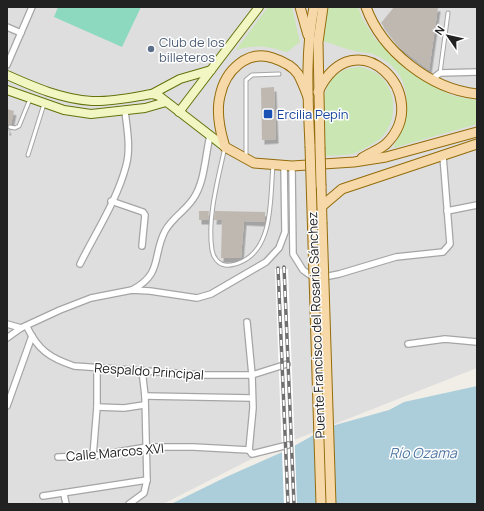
<svg xmlns="http://www.w3.org/2000/svg" width="484" height="511" font-family="Manrope,sans-serif">
	<style>
		.residential { fill: #dfdede }
		.grass { fill: #cae6b3 }
		.pitch { fill: #8dd9bf }
		.water { fill: #accedb }
		.pier { fill: #fff }
		.building { fill: #beb8b1; filter: url(#shadow) }
		.lines { fill: none; stroke-linecap: round; stroke-linejoin: round }
		.service-casing { stroke: #a5a5a5; stroke-width: 5 }
		.minor-casing { stroke: #a5a5a5; stroke-width: 8 }
		.secondary-casing { stroke: #64730d; stroke-width: 10 }
		.primary-casing { stroke: #936c0b; stroke-width: 11 }
		.service { stroke: #fff; stroke-width: 3 }
		.minor { stroke: #fff; stroke-width: 5.5 }
		.secondary { stroke: #f1f6c2; stroke-width: 8 }
		.primary { stroke: #f6d8a9; stroke-width: 9 }
		.rail-casing { stroke: #6f6f6f; stroke-width: 3.5 }
		.rail { stroke: #fff; stroke-width: 2; stroke-dasharray: 6; stroke-linecap: butt }
		.primary-bridge-casing { stroke: #936c0b; stroke-width: 11; stroke-linecap: butt }
		.primary-bridge { stroke: #f6d8a9; stroke-width: 9 }
		.service-dot { fill: #5c6f8a; stroke: #fff; stroke-width: 1.5 }
		.transit-dot { fill: #1a4fb4; stroke: #fff; stroke-width: 1.5 }
		.labels { text-anchor: middle; dominant-baseline: central; stroke-width: 3; stroke-linejoin: round; paint-order: stroke }
		.service-label { font-size: 13px; fill: #4e5e75; stroke: #fff; text-anchor: start }
		.transit-label { font-size: 13px; fill: #164399; stroke: #fff; text-anchor: start }
		.street-label { font-size: 13px; fill: #212121; stroke: #fff }
		.water-label { font-size: 14px; font-style: italic; fill: #5076a3; stroke: #fff }
	</style>
	<defs>
		<filter id="shadow"><feDropShadow dx="2.5" dy="4.5" stdDeviation="0" flood-color="#0004"/></filter>
	</defs>
	<rect width="100%" height="100%" fill="#f1eee8"/>
	<path class="residential" d="M 7,7 L 477,7 L 477,368 L 271,449 L 163,504 L 7,504 Z"/>
	<g class="grass">
		<path d="M 268,7 L 292,7 L 300,42 L 287,52 C 267,46 256,44 236,50 Z"/>
		<path d="M 328,7 L 358,7 L 362,18 L 375,39 L 422,80 L 453,96 L 477,100 L 477,124 L 393,148 C 411,113 417,73 373,54 C 368,52 361,53 355,51 C 344,49 334,44 323,41 Z"/>
		<path d="M 360,67 C 367,69 377,72 382,78 C 397,93 397,121 382,137 C 375,143 364,149 355,153 C 347,156 334,155 325,156 C 324,122 311,70 360,67 Z"/>
	</g>
	<path class="pitch" d="M 58,7 L 141,7 L 122,47 L 54,17 Z"/>
	<path class="water" d="M 477,386 L 477,504 L 171,504 L 226,477 L 287,450 L 328,427 L 389,410 L 404,402 Z"/>
	<path class="pier" d="M 275,269 L 288,269 L 297,504 L 284,504 Z"/>
	<g class="building">
		<path d="M 394,7 L 438,7 L 429,70 L 400,48 L 381,23 Z"/>
		<path d="M 274,87 L 276,139 L 262,140 L 261,88 Z"/>
		<path d="M 7,109 L 14,111 L 11,124 L 7,126 L 9,131 L 7,131 Z"/>
		<path d="M 199,211 L 209,211 L 208,220 L 199,220 Z"/>
		<path d="M 215,211 L 265,212 L 265,222 L 244,221 L 241,258 L 221,258 L 222,220 L 214,220 Z"/>
	</g>
	<g class="lines">
		<defs>
			<g id="service">
				<path d="M 440,73 L 448,13"/>
				<path d="M 10,127 L 15,128 L 19,126 L 30,99"/>
				<path d="M 225,147 C 218,179 207,219 212,250 C 213,257 218,264 225,265 C 232,266 237,264 243,261 C 274,246 270,195 273,166"/>
				<path d="M 28,155 L 44,104"/>
				<path d="M 246,157 L 246,80 L 252,75 L 279,74"/>
			</g>
			<g id="minor">
				<path d="M 7,27 L 21,33"/>
				<path d="M 7,65 L 32,7"/>
				<path d="M 432,79 L 440,73 L 477,72"/>
				<path d="M 292,166 L 293,254 L 303,270 L 310,275 L 324,277 L 339,274 L 396,257 L 443,252 L 450,244 L 443,156"/>
				<path d="M 111,201 L 143,212 L 145,215 L 142,246"/>
				<path d="M 447,211 L 477,205"/>
				<path d="M 80,264 C 96,232 117,200 126,166 C 131,148 127,129 125,111"/>
				<path d="M 132,290 C 163,274 152,256 165,231 C 172,218 185,211 193,199 C 205,182 205,156 210,136"/>
				<path d="M 247,322 L 252,375 L 253,408 L 249,450"/>
				<path d="M 7,324 L 21,328"/>
				<path d="M 27,327 C 38,350 50,358 74,366 L 203,375 L 252,375 L 287,364"/>
				<path d="M 7,338 L 21,328 L 60,310 L 91,298 L 132,290 L 150,291 L 197,298 L 211,294 L 266,262 L 279,248 L 285,232 L 284,166"/>
				<path d="M 408,344 L 445,339 L 477,342"/>
				<path d="M 145,396 L 251,398"/>
				<path d="M 7,406 L 32,336"/>
				<path d="M 97,407 L 124,408 L 144,405"/>
				<path d="M 93,456 L 97,407 L 97,368"/>
				<path d="M 58,457 L 93,456 L 147,447 L 193,447 L 249,450 L 252,454 L 288,445"/>
				<path d="M 64,494 L 66,504"/>
				<path d="M 43,496 L 147,480"/>
				<path d="M 129,504 L 144,493 L 147,480 L 145,396 L 142,370"/>
			</g>
			<g id="secondary">
				<path d="M 7,75 C 34,87 61,99 92,101 C 111,102 133,97 152,94 L 159,96 L 225,147"/>
				<path d="M 7,90 L 64,110 L 91,114 L 145,108 L 166,102"/>
				<path d="M 152,94 L 180,79 L 211,70"/>
				<path d="M 179,112 L 259,7"/>
			</g>
			<g id="primary">
				<path d="M 300,7 L 308,35"/>
				<path d="M 366,7 C 382,51 430,89 477,94"/>
				<path d="M 318,92 C 354,15 436,95 386,144 C 379,150 370,153 362,158"/>
				<path d="M 308,97 C 305,89 302,81 298,74 C 292,65 282,61 273,58 C 247,49 225,71 220,96 C 216,112 220,131 225,147 L 254,163 L 292,166 L 354,162 L 386,157 L 477,132"/>
				<path d="M 310,146 C 308,100 305,52 314,7"/>
				<path d="M 320,147 L 318,42 L 323,7"/>
				<path d="M 321,186 L 322,222"/>
				<path d="M 322,206 L 342,189 L 477,144"/>
			</g>
		</defs>
		<use href="#service" class="service-casing"/>
		<use href="#minor" class="minor-casing"/>
		<use href="#secondary" class="secondary-casing"/>
		<use href="#primary" class="primary-casing"/>
		<use href="#service" class="service"/>
		<use href="#minor" class="minor"/>
		<use href="#secondary" class="secondary"/>
		<use href="#primary" class="primary"/>
		<defs>
			<g id="rail">
				<path d="M 284,267 L 294,504"/>
				<path d="M 278,268 L 288,504"/>
			</g>
		</defs>
		<use href="#rail" class="rail-casing"/>
		<use href="#rail" class="rail"/>
		<defs>
			<g id="primary-bridge">
				<path d="M 310,146 L 321,504"/>
				<path d="M 320,147 L 321,186"/>
				<path d="M 322,222 L 331,504"/>
			</g>
		</defs>
		<use href="#primary-bridge" class="primary-bridge-casing"/>
		<use href="#primary-bridge" class="primary-bridge"/>
	</g>
	<circle class="service-dot" cx="151" cy="49" r="4"/>
	<rect class="transit-dot" x="263" y="109" width="10" height="10" rx="2"/>
	<g class="labels">
		<g class="service-label">
			<text x="159" y="42">Club de los<tspan x="159" dy="15">billeteros</tspan></text>
		</g>
		<g class="transit-label">
			<text x="277" y="114">Ercilia Pepín</text>
		</g>
		<g class="street-label">
			<text transform="translate(316 325) rotate(-92)">Puente Francisco del Rosario Sánchez</text>
			<text transform="translate(149 371) rotate(4)">Respaldo Principal</text>
			<text transform="translate(115 452) rotate(-5)">Calle Marcos XVI</text>
		</g>
		<g class="water-label">
			<text x="423" y="452">Río Ozama</text>
		</g>
	</g>
	<rect width="484" height="511" fill="none" stroke="#212121" stroke-width="16"/>
	<g transform="translate(448 36) rotate(304)" stroke="#ffffff" stroke-width="3" paint-order="stroke">
	<path d="M0-3L7 15L0 10L-7 15Z" fill="#212121"/>
	<text y="-6" font-size="11" font-weight="bold" text-anchor="middle" fill="#212121">N</text>
	</g>
</svg>
